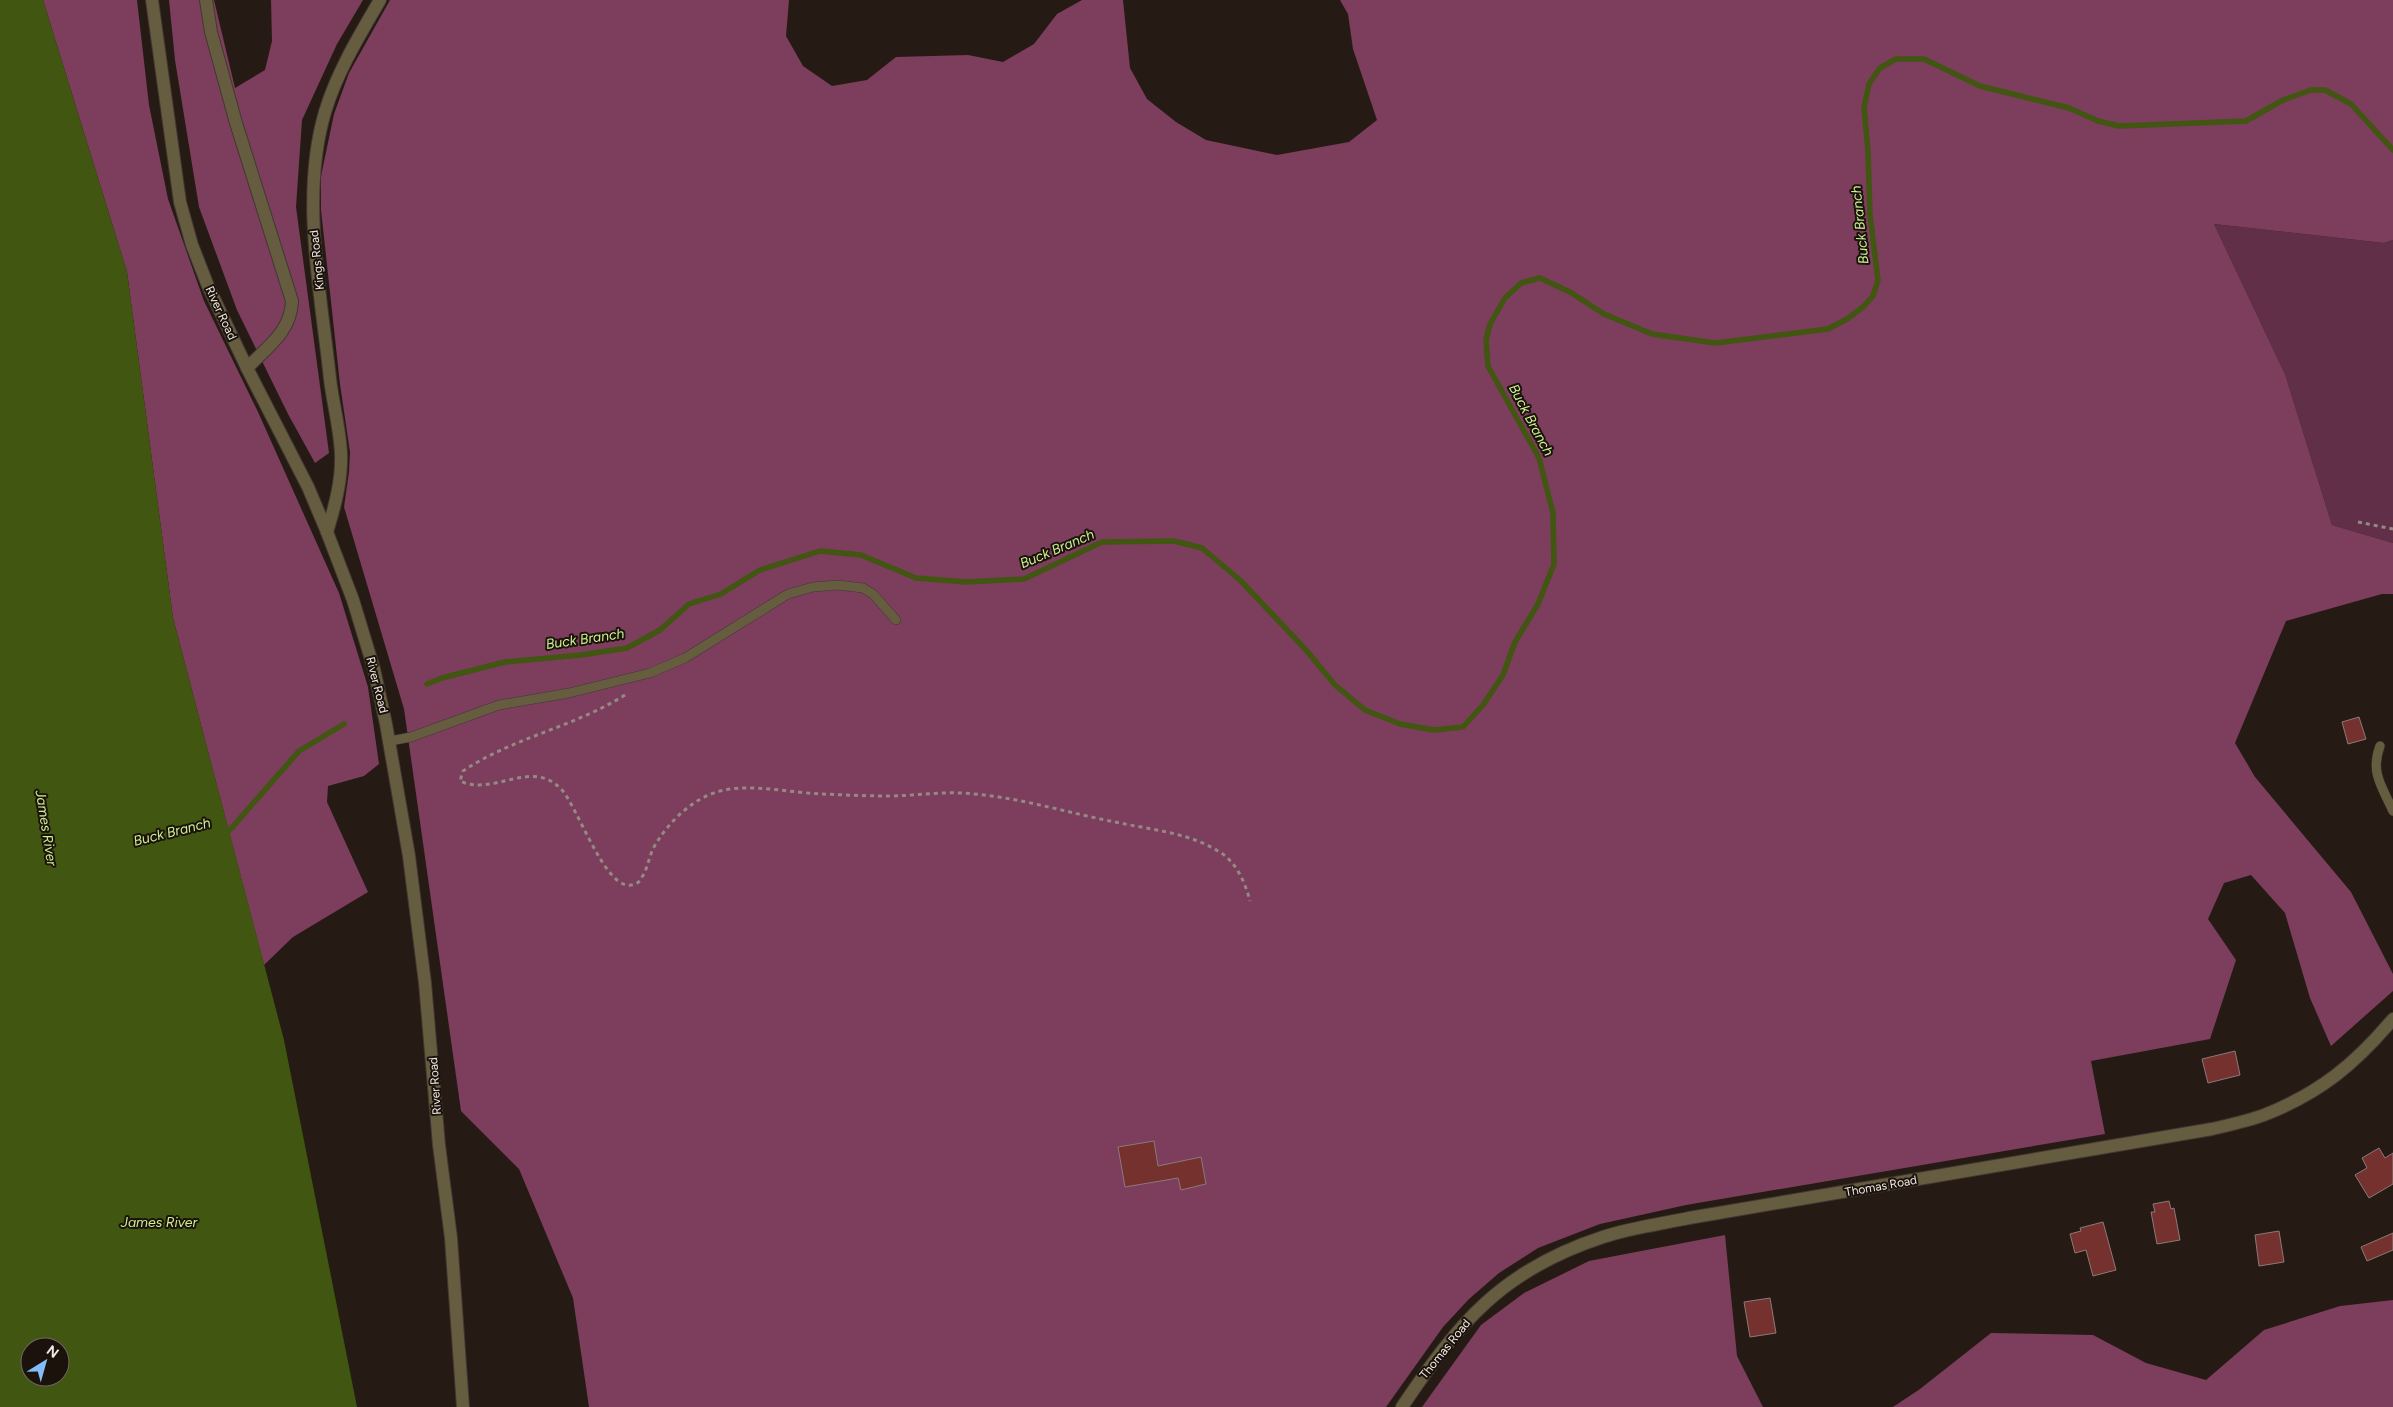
<svg xmlns="http://www.w3.org/2000/svg" width="2393" height="1407" font-family="Figtree,sans-serif">
	<style>
		.green { fill: #612f47 }
		.forest { fill: #7d3d5c }
		.water { fill: #405611; fill-rule: evenodd }
		.lines { fill: none; stroke-linecap: round; stroke-linejoin: round }
		.stream { stroke: #405611; stroke-width: 5.5 }
		.building { fill: #75312e; stroke: #8b7a79 }
		.service-casing { stroke: #413831; stroke-width: 10 }
		.minor-casing { stroke: #413831; stroke-width: 14 }
		.tertiary-casing { stroke: #413831; stroke-width: 14 }
		.path { stroke: #938a84; stroke-width: 3; stroke-dasharray: 4 4; stroke-linecap: butt }
		.service { stroke: #665d41; stroke-width: 9 }
		.minor { stroke: #665d41; stroke-width: 12 }
		.tertiary { stroke: #665d41; stroke-width: 12 }
		.labels { text-anchor: middle; dominant-baseline: central; stroke-width: 4; stroke-linejoin: round; paint-order: stroke }
		.street-label { font-size: 12px; fill: #f0e9e4; stroke: #1b120b }
		.water-label { font-size: 14px; font-style: italic; fill: #cbef91; stroke: #1b120b }
	</style>
	<rect width="100%" height="100%" fill="#251b14"/>
	<path class="green" d="M 2214,224 L 2384,243 L 2393,240 L 2393,543 L 2332,525 L 2285,374 Z"/>
	<g class="forest">
		<path d="M 43,0 L 137,0 L 149,105 L 168,199 L 204,301 L 258,412 L 339,593 L 368,687 L 379,764 L 364,776 L 328,786 L 327,802 L 368,892 L 293,937 L 264,965 L 173,618 L 127,272 Z"/>
		<path d="M 169,0 L 214,0 L 235,88 L 265,70 L 272,41 L 271,0 L 363,0 L 337,44 L 302,120 L 296,207 L 329,453 L 315,463 L 288,414 L 237,310 L 199,207 L 175,60 Z"/>
		<path d="M 390,0 L 789,0 L 786,36 L 803,66 L 832,86 L 867,80 L 896,57 L 968,55 L 1003,62 L 1034,44 L 1057,14 L 1082,0 L 1123,0 L 1130,68 L 1147,99 L 1176,122 L 1206,140 L 1277,155 L 1349,142 L 1377,120 L 1353,49 L 1348,14 L 1340,0 L 2393,0 L 2393,240 L 2384,243 L 2214,224 L 2285,374 L 2332,525 L 2393,543 L 2393,594 L 2382,594 L 2286,621 L 2235,743 L 2255,777 L 2351,892 L 2393,974 L 2393,991 L 2331,1046 L 2310,998 L 2285,913 L 2251,875 L 2224,883 L 2208,919 L 2236,960 L 2210,1039 L 2091,1061 L 2105,1134 L 1686,1205 L 1600,1224 L 1538,1248 L 1499,1273 L 1469,1299 L 1443,1327 L 1386,1407 L 589,1407 L 573,1298 L 519,1169 L 461,1111 L 404,709 L 344,507 L 349,472 L 350,452 L 340,384 L 321,210 L 321,176 L 334,114 L 349,73 Z"/>
		<path d="M 1725,1235 L 1737,1356 L 1763,1407 L 1422,1407 L 1481,1325 L 1524,1293 L 1589,1261 Z"/>
		<path d="M 2393,1300 L 2393,1407 L 1893,1407 L 1920,1389 L 1991,1333 L 2093,1335 L 2146,1363 L 2206,1380 L 2264,1330 L 2340,1306 Z"/>
	</g>
	<path class="water" d="M 0,0 L 43,0 L 127,272 L 173,618 L 284,1040 L 357,1407 L 0,1407 ZM 30,1347 L 60,1347 L 60,1377 L 30,1377 Z"/>
	<g class="lines">
		<g class="stream">
			<path d="M 427,684 L 442,678 L 505,662 L 581,655 L 627,648 L 660,630 L 689,604 L 721,594 L 760,570 L 820,551 L 861,555 L 916,578 L 966,582 L 1024,579 L 1102,542 L 1174,541 L 1202,548 L 1241,581 L 1306,650 L 1335,685 L 1365,710 L 1400,724 L 1434,730 L 1463,727 L 1483,705 L 1503,675 L 1515,642 L 1538,604 L 1554,564 L 1553,513 L 1539,458 L 1488,366 L 1486,340 L 1490,324 L 1505,298 L 1521,283 L 1540,278 L 1570,292 L 1604,314 L 1652,334 L 1715,343 L 1828,329 L 1847,319 L 1863,307 L 1873,296 L 1878,280 L 1870,215 L 1868,151 L 1864,107 L 1869,84 L 1880,68 L 1896,59 L 1924,59 L 1980,86 L 2069,108 L 2098,121 L 2119,126 L 2246,121 L 2283,100 L 2311,90 L 2325,90 L 2351,104 L 2393,150"/>
			<path d="M 223,832 L 229,831 L 299,751 L 344,724"/>
		</g>
	</g>
	<g class="building">
		<path d="M 2359,717 L 2366,739 L 2348,744 L 2342,722 Z"/>
		<path d="M 2235,1051 L 2240,1075 L 2208,1083 L 2202,1059 Z"/>
		<path d="M 1154,1141 L 1158,1166 L 1201,1157 L 1206,1184 L 1181,1190 L 1178,1178 L 1125,1187 L 1118,1147 Z"/>
		<path d="M 2379,1148 L 2385,1158 L 2393,1153 L 2393,1184 L 2369,1198 L 2355,1175 L 2367,1168 L 2362,1158 Z"/>
		<path d="M 2169,1201 L 2171,1209 L 2174,1208 L 2180,1240 L 2157,1244 L 2151,1212 L 2155,1212 L 2153,1204 Z"/>
		<path d="M 2103,1222 L 2116,1270 L 2093,1276 L 2086,1250 L 2075,1253 L 2070,1234 L 2081,1231 L 2080,1228 Z"/>
		<path d="M 2279,1231 L 2284,1262 L 2259,1266 L 2255,1235 Z"/>
		<path d="M 2393,1233 L 2393,1250 L 2367,1261 L 2361,1247 Z"/>
		<path d="M 1770,1298 L 1776,1333 L 1750,1337 L 1744,1302 Z"/>
	</g>
	<g class="lines">
		<defs>
			<g id="service">
				<path d="M 390,741 L 411,737 L 499,705 L 569,693 L 650,673 L 685,658 L 788,594 L 813,587 L 838,585 L 863,588 L 873,594 L 896,620"/>
				<path d="M 2380,746 C 2370,773 2382,786 2393,811"/>
			</g>
			<g id="minor">
				<path d="M 206,0 L 211,32 L 236,123 L 292,301 C 291,332 267,347 247,368"/>
				<path d="M 327,532 C 335,506 342,480 341,454 C 340,429 333,404 330,379 C 321,292 300,197 325,112 C 337,72 359,36 380,0"/>
			</g>
			<g id="tertiary">
				<path d="M 152,0 L 180,202 L 192,245 L 208,286 L 247,368 L 308,487 L 327,532 L 353,600 L 374,669 L 386,724 L 409,856 L 425,983 L 439,1145 L 451,1238 L 463,1407"/>
				<path d="M 1402,1407 C 1459,1322 1502,1270 1603,1237 C 1630,1228 1660,1224 1689,1218 L 2212,1129 C 2229,1125 2248,1121 2264,1115 C 2320,1093 2355,1064 2393,1019"/>
			</g>
		</defs>
		<use href="#service" class="service-casing"/>
		<use href="#minor" class="minor-casing"/>
		<use href="#tertiary" class="tertiary-casing"/>
		<g class="path">
			<path d="M 2358,522 L 2393,529"/>
			<path d="M 625,695 C 574,727 512,738 463,771 L 460,781 C 494,797 532,757 562,790 C 577,807 603,882 627,885 C 633,886 640,883 642,877 C 648,868 649,856 654,847 C 668,822 693,798 720,791 C 752,783 790,793 823,794 C 845,795 867,796 888,796 C 912,796 935,792 959,793 C 1013,795 1067,813 1120,823 C 1153,830 1189,833 1218,851 C 1236,861 1245,882 1250,901"/>
		</g>
		<use href="#service" class="service"/>
		<use href="#minor" class="minor"/>
		<use href="#tertiary" class="tertiary"/>
	</g>
	<g class="labels">
		<g class="street-label">
			<text transform="translate(317 260) rotate(-96)">Kings Road</text>
			<text transform="translate(221 313) rotate(65)">River Road</text>
			<text transform="translate(377 685) rotate(76)">River Road</text>
			<text transform="translate(435 1086) rotate(-94)">River Road</text>
			<text transform="translate(1881 1186) rotate(-10)">Thomas Road</text>
			<text transform="translate(1445 1349) rotate(-51)">Thomas Road</text>
		</g>
		<g class="water-label">
			<text transform="translate(1860 225) rotate(-96)">Buck Branch</text>
			<text transform="translate(1531 420) rotate(62)">Buck Branch</text>
			<text transform="translate(1057 549) rotate(-23)">Buck Branch</text>
			<text transform="translate(585 639) rotate(-8)">Buck Branch</text>
			<text transform="translate(46 828) rotate(81)">James River</text>
			<text transform="translate(172 832) rotate(-14)">Buck Branch</text>
			<text x="159" y="1222">James River</text>
		</g>
	</g>
	<g transform="translate(45 1362) rotate(37)"><circle r="24" fill="#1b120b" stroke="#706862"/>
	<path d="M0-4L9 19L0 12L-9 19Z" fill="#82bcfa"/>
	<text y="-8" font-size="14" font-weight="bold" text-anchor="middle" fill="#f0e9e4">N</text>
	</g>
</svg>
